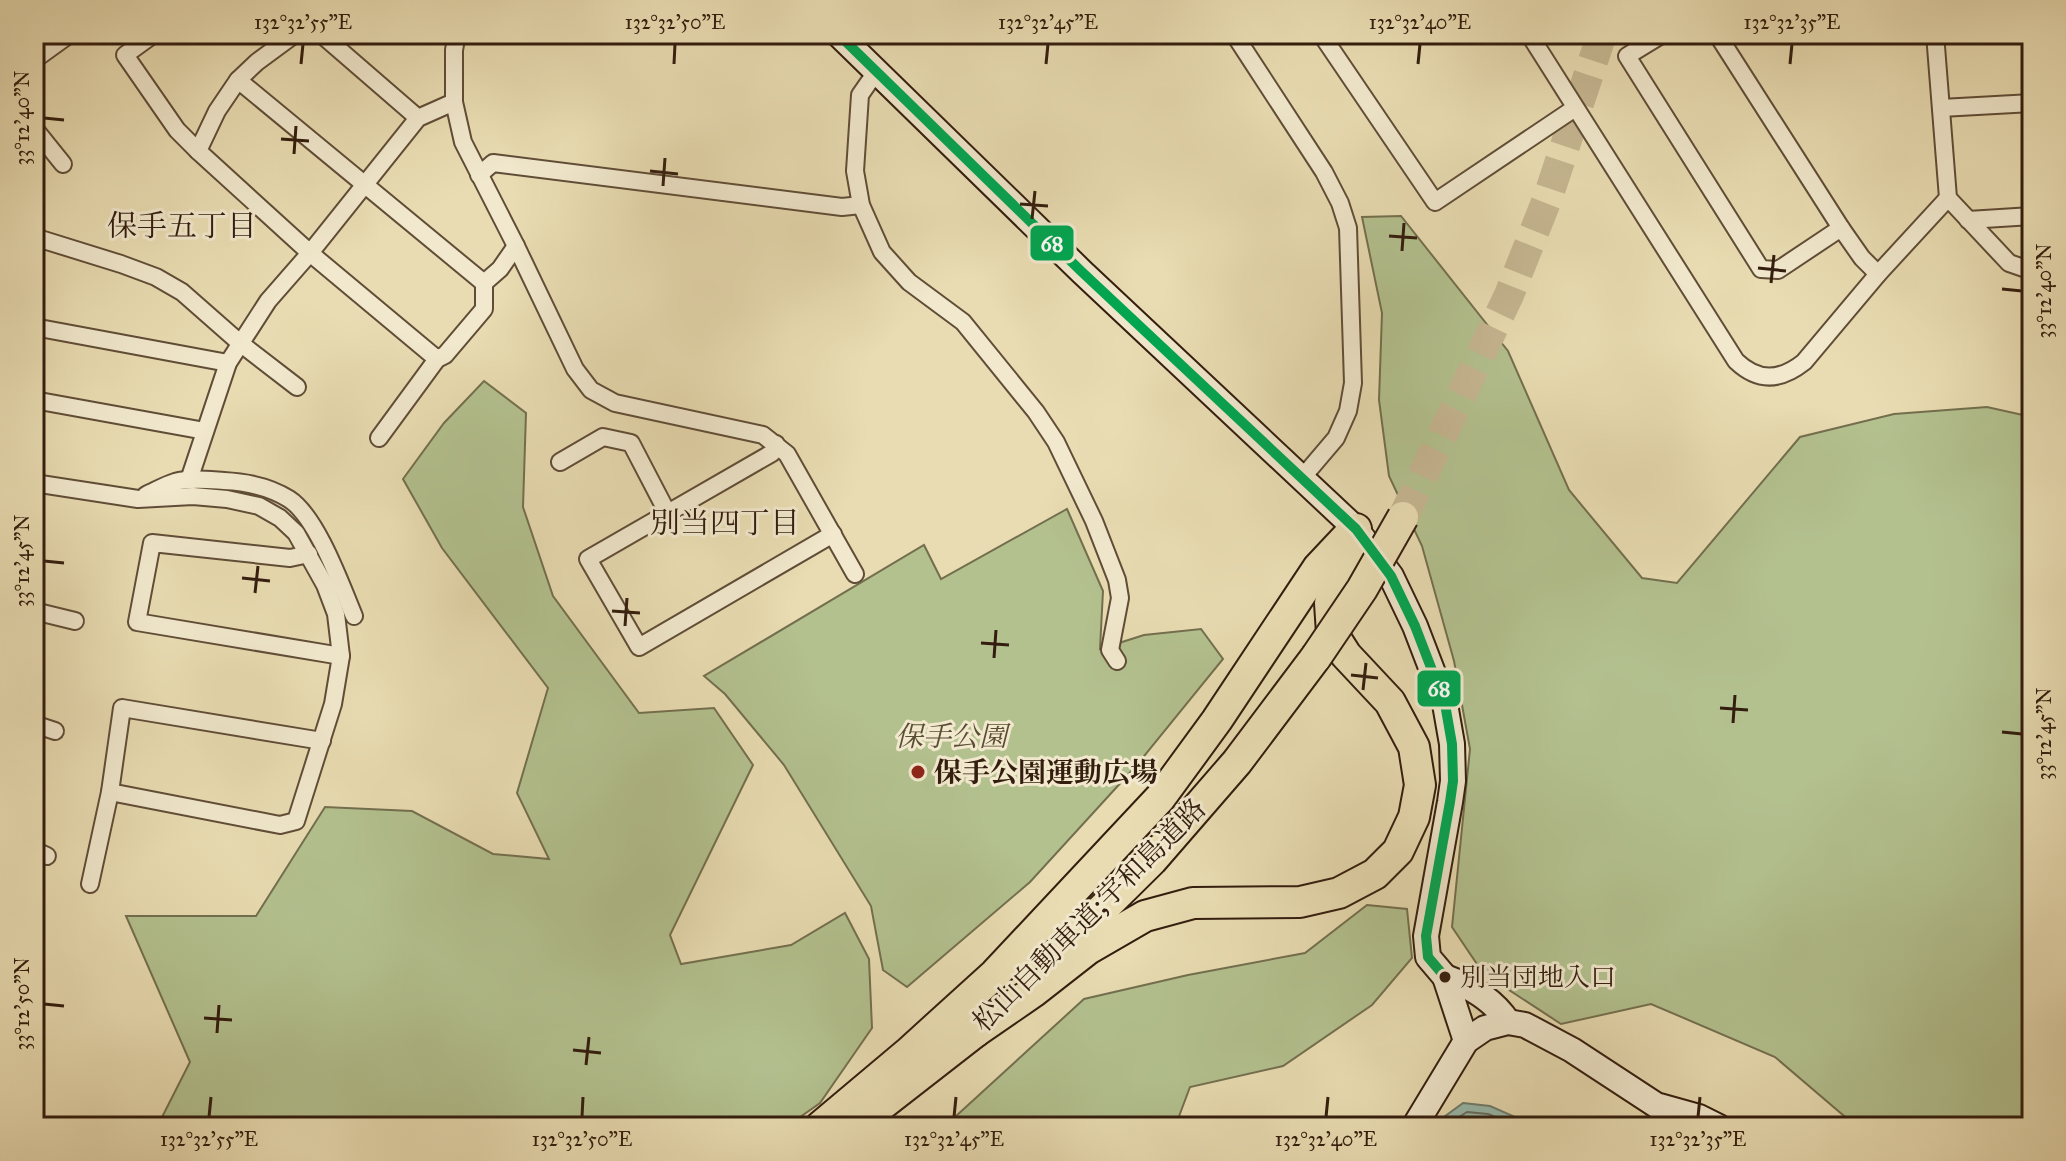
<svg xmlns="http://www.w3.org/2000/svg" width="2066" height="1161" font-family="'IM FELL Great Primer','Noto Serif JP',serif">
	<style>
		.green { fill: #b3c18f; stroke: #736f4e; stroke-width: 2 }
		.water { fill: #97bbae; stroke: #6f7c6e; stroke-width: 2 }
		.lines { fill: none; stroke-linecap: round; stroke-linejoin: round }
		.shore { stroke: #656c5e; stroke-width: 2 }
		.highway-tunnel { stroke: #c5b691; stroke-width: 30; stroke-dasharray: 30 15; stroke-linecap: butt }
		.street-casing { stroke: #604d37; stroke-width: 20 }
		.secondary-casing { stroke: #331d0e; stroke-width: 28 }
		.highway-casing { stroke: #331d0e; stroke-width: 34 }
		.street { stroke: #f1e8cd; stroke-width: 16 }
		.secondary { stroke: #f1e8cd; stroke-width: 24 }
		.highway { stroke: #e9dcb2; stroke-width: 30 }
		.highway-bridge-casing { stroke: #331d0e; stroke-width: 34; stroke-linecap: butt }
		.highway-bridge { stroke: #e9dcb2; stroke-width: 30 }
		.bus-1-casing { stroke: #f1e8cd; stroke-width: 16 }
		.bus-1 { stroke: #00a651; stroke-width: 10 }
		.ticks { fill: none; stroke: #331d0e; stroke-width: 3 }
		.poi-dot { fill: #8f2418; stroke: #f1e8cd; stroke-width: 3 }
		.bus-dot { fill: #331d0e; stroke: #f1e8cd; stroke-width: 3 }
		.labels { text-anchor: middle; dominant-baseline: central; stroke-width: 6; stroke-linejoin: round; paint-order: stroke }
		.bus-label { font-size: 26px; fill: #331d0e; stroke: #f1e8cd; text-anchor: start }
		.park-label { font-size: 28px; font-style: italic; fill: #594e35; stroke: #f1e8cd }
		.poi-label { font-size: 28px; font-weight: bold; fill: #331d0e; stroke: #f1e8cd; text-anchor: start }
		.street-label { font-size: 28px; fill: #331d0e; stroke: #f1e8cd }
		.neighbourhood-label { font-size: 30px; fill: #331d0e; stroke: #f1e8cd }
		.line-badge { stroke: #f1e8cd; stroke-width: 3 }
		.badge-label { font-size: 22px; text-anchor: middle; font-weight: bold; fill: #fff }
		.neatline { fill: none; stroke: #331d0e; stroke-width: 3 }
		.ticks-label { font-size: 20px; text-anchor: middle; fill: #331d0e }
	</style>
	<rect width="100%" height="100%" fill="#e9dcb2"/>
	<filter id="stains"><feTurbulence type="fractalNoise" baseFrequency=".0025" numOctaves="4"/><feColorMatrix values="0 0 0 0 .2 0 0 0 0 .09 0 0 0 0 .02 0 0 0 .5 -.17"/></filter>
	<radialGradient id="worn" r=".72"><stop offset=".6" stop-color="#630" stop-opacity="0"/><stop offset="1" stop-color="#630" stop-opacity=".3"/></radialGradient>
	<g class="green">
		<path d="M 1401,216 L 1508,351 L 1569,490 L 1642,578 L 1677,583 L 1800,437 L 1894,414 L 1987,407 L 2032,417 L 2032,1127 L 1857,1127 L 1775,1057 L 1651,1004 L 1561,1024 L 1483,973 L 1452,927 L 1470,749 L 1454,661 L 1422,546 L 1389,476 L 1379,400 L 1382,313 L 1362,217 Z"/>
		<path d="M 484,381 L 526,413 L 523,507 L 553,596 L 639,713 L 714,708 L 753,765 L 670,935 L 681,964 L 791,945 L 845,913 L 869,959 L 872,1028 L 820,1103 L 786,1127 L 157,1127 L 190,1062 L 126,916 L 256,916 L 325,807 L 412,811 L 493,854 L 549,859 L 517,793 L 548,688 L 442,548 L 403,479 L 444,423 Z"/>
		<path d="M 1067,509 L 1103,591 L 1100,649 L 1144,635 L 1201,629 L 1223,659 L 1136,766 L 1030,882 L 907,987 L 883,970 L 871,906 L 784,765 L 725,694 L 704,676 L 924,545 L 941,579 Z"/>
		<path d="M 1367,905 L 1407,909 L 1412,958 L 1372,1005 L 1283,1066 L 1190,1087 L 1175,1127 L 944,1127 L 1084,999 L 1188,975 L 1305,953 Z"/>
	</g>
	<path class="water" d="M 1463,1103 L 1490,1106 L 1538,1127 L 1438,1127 L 1444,1117 Z"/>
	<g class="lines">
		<path class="shore" d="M 1447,1127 L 1451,1122 L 1467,1112 L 1488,1114 L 1520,1127"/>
		<path class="highway-tunnel" d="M 1403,517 L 1509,295 L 1548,197 L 1602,34"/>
		<defs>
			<g id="street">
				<path d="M 154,34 L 125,55 L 177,130 L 198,151"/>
				<path d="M 295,34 L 257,62 L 238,80 L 484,283"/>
				<path d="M 321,34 L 418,118"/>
				<path d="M 457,34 L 454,50 L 454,102 L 463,142 L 516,246 L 575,369 L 591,390 L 615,403 L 763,435 L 787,454 L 855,574"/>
				<path d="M 1234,34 L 1324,172 L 1340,203 L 1348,228 L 1353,383 L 1348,411 L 1336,438 L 1302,478"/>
				<path d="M 1321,34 L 1435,202 L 1575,108"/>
				<path d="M 1529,34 L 1736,361 C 1758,382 1780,381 1804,362 L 1878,274 L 1948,198"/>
				<path d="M 1663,34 L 1627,56 L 1761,269 L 1778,270 L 1841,228"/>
				<path d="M 1717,34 L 1841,228 L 1862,258 L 1878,274"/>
				<path d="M 1935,34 L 1948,198 L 2009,263 L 2032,271"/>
				<path d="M 34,60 L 70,34"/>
				<path d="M 876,72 L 860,95 L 855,171 L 861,205 L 882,252 L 909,282 L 963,322 L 1036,412 L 1056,442 L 1094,521 L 1117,580 L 1120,598 L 1110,650 L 1117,661"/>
				<path d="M 238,80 L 217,111 L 198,151 L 310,253 L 418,118 L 454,102"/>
				<path d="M 1941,108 L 2032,103"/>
				<path d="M 34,128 L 63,164"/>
				<path d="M 479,175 L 493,163 L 842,207 L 861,205"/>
				<path d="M 1968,220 L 2032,216"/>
				<path d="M 34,237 L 121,264 L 156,277 L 182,292 L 240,343 L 297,387"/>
				<path d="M 34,327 L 228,363"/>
				<path d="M 34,400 L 205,431"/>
				<path d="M 379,438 L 437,359 L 445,355 L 484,309 L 484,283 L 500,269 L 516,246"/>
				<path d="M 776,444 L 772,453 L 588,559 L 639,647 L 833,534"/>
				<path d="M 560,462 L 603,437 L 631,443 L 668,514"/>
				<path d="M 189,480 L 228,363 L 268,301 L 310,253 L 437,359"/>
				<path d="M 34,483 L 138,499 L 193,496 L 227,499 L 259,506 L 280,518 L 296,533 L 325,585 L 336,614 L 341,656 L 333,704 L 296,821 L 280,825 L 110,792"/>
				<path d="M 146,495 C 155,491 165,485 175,482 C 190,478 208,480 224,481 C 246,482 270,487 289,499 C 317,517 341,585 354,616"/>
				<path d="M 309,554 L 290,558 L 152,543 L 137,622 L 341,656"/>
				<path d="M 34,611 L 75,621"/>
				<path d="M 34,724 L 55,731"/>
				<path d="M 34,850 L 47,856"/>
				<path d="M 90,884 L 110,792 L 122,708 L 322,741"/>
				<path d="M 34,948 L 35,948"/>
			</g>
			<g id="secondary">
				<path d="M 838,34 L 1082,272 L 1356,529 L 1391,576 L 1415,626 L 1445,704 L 1452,744 L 1453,781 L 1450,802 L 1426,936 L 1428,957 L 1445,977"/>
				<path d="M 1466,1041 L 1445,977 C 1470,986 1493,999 1508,1022"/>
				<path d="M 1414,1127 L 1466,1041 L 1485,1028 L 1508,1022 L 1525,1025 L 1572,1050 L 1656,1105 L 1699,1117 L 1719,1127"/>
			</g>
			<g id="highway">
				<path d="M 1059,952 L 1152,860 L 1237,762 L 1316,657"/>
				<path d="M 975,1032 L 1033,992 L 1088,949 L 1145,916 L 1193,903 L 1300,902 L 1339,893 L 1375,874 L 1398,851 L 1414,817 L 1420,785 L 1414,747 L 1390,702 L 1346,655 L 1332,633 L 1330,603 L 1356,529"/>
				<path d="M 820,1127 L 908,1053 L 995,974 L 1160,798 L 1217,720 L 1318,568 L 1349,535"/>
				<path d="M 853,1127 L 975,1032 L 989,1019"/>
			</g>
		</defs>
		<use href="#street" class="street-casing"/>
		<use href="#secondary" class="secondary-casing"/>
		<use href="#highway" class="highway-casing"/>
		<use href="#street" class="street"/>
		<use href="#secondary" class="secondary"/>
		<use href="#highway" class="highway"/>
		<defs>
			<path id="highway-bridge" d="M 1316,657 L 1362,589 L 1403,517"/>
		</defs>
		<use href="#highway-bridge" class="highway-bridge-casing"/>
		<use href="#highway-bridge" class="highway-bridge"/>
		<defs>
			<path id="bus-1" d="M 838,34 L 1082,272 L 1356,529 L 1391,576 L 1415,626 L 1445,704 L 1452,744 L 1453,781 L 1450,802 L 1426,936 L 1428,957 L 1445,977"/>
		</defs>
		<use href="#bus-1" class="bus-1-casing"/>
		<use href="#bus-1" class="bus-1"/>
	</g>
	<path class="ticks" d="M 301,64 L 303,44M 674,64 L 675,44M 1046,64 L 1048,44M 1418,64 L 1420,44M 1790,64 L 1792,44M 44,118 L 64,120M 281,139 L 309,141M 294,154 L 296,126M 650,171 L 678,174M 663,186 L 665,158M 1020,204 L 1048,206M 1032,219 L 1035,191M 1389,236 L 1417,238M 1402,251 L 1404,223M 1758,268 L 1786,271M 1771,283 L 1774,255M 2002,289 L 2022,291M 44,561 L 64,563M 242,578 L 270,581M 255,593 L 258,566M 612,611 L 640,613M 625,626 L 627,598M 981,643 L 1009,645M 994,658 L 996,630M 1351,675 L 1378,678M 1363,690 L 1366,663M 1720,708 L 1748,710M 1733,723 L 1735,695M 2002,732 L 2022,734M 44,1004 L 64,1006M 204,1018 L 232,1020M 217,1033 L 219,1005M 573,1050 L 601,1053M 586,1065 L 589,1037M 209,1117 L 211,1097M 582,1117 L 583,1097M 954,1117 L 956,1097M 1326,1117 L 1328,1097M 1698,1117 L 1700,1097"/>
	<circle class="poi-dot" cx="918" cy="772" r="8"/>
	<circle class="bus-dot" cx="1445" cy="977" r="7"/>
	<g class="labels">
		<g class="bus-label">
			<text x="1460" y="977">別当団地入口</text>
		</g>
		<g class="park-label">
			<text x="951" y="736">保手公園</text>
		</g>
		<g class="poi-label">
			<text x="934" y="772">保手公園運動広場</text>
		</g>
		<g class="street-label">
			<text transform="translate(1089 915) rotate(-45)">松山自動車道;宇和島道路</text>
		</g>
		<g class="neighbourhood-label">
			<text x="182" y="226">保手五丁目</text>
			<text x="725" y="523">別当四丁目</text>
		</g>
	</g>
	<g class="line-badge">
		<rect x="1029" y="224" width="46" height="38" rx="8" fill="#00a651"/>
		<rect x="1416" y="669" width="46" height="39" rx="8" fill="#00a651"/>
	</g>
	<g class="badge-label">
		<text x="1052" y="251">68</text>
		<text x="1439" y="696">68</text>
	</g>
	<rect width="2066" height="1161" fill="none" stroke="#e9dcb2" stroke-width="88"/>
	<rect x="44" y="44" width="1978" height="1073" class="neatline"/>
	<g class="ticks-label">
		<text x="303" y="29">132°32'55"E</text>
		<text x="675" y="29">132°32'50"E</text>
		<text x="1048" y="29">132°32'45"E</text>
		<text x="1420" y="29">132°32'40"E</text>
		<text x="1792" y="29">132°32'35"E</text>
		<text transform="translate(22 118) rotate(-90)" y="7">33°12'40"N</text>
		<text transform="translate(2044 291) rotate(-90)" y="7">33°12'40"N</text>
		<text transform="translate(22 561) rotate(-90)" y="7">33°12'45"N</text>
		<text transform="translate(2044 734) rotate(-90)" y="7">33°12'45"N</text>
		<text transform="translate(22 1004) rotate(-90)" y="7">33°12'50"N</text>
		<text x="209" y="1146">132°32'55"E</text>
		<text x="582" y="1146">132°32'50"E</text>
		<text x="954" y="1146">132°32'45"E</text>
		<text x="1326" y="1146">132°32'40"E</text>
		<text x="1698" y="1146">132°32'35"E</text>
	</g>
	<rect width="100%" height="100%" filter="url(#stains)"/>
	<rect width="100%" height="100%" fill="url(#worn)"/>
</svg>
